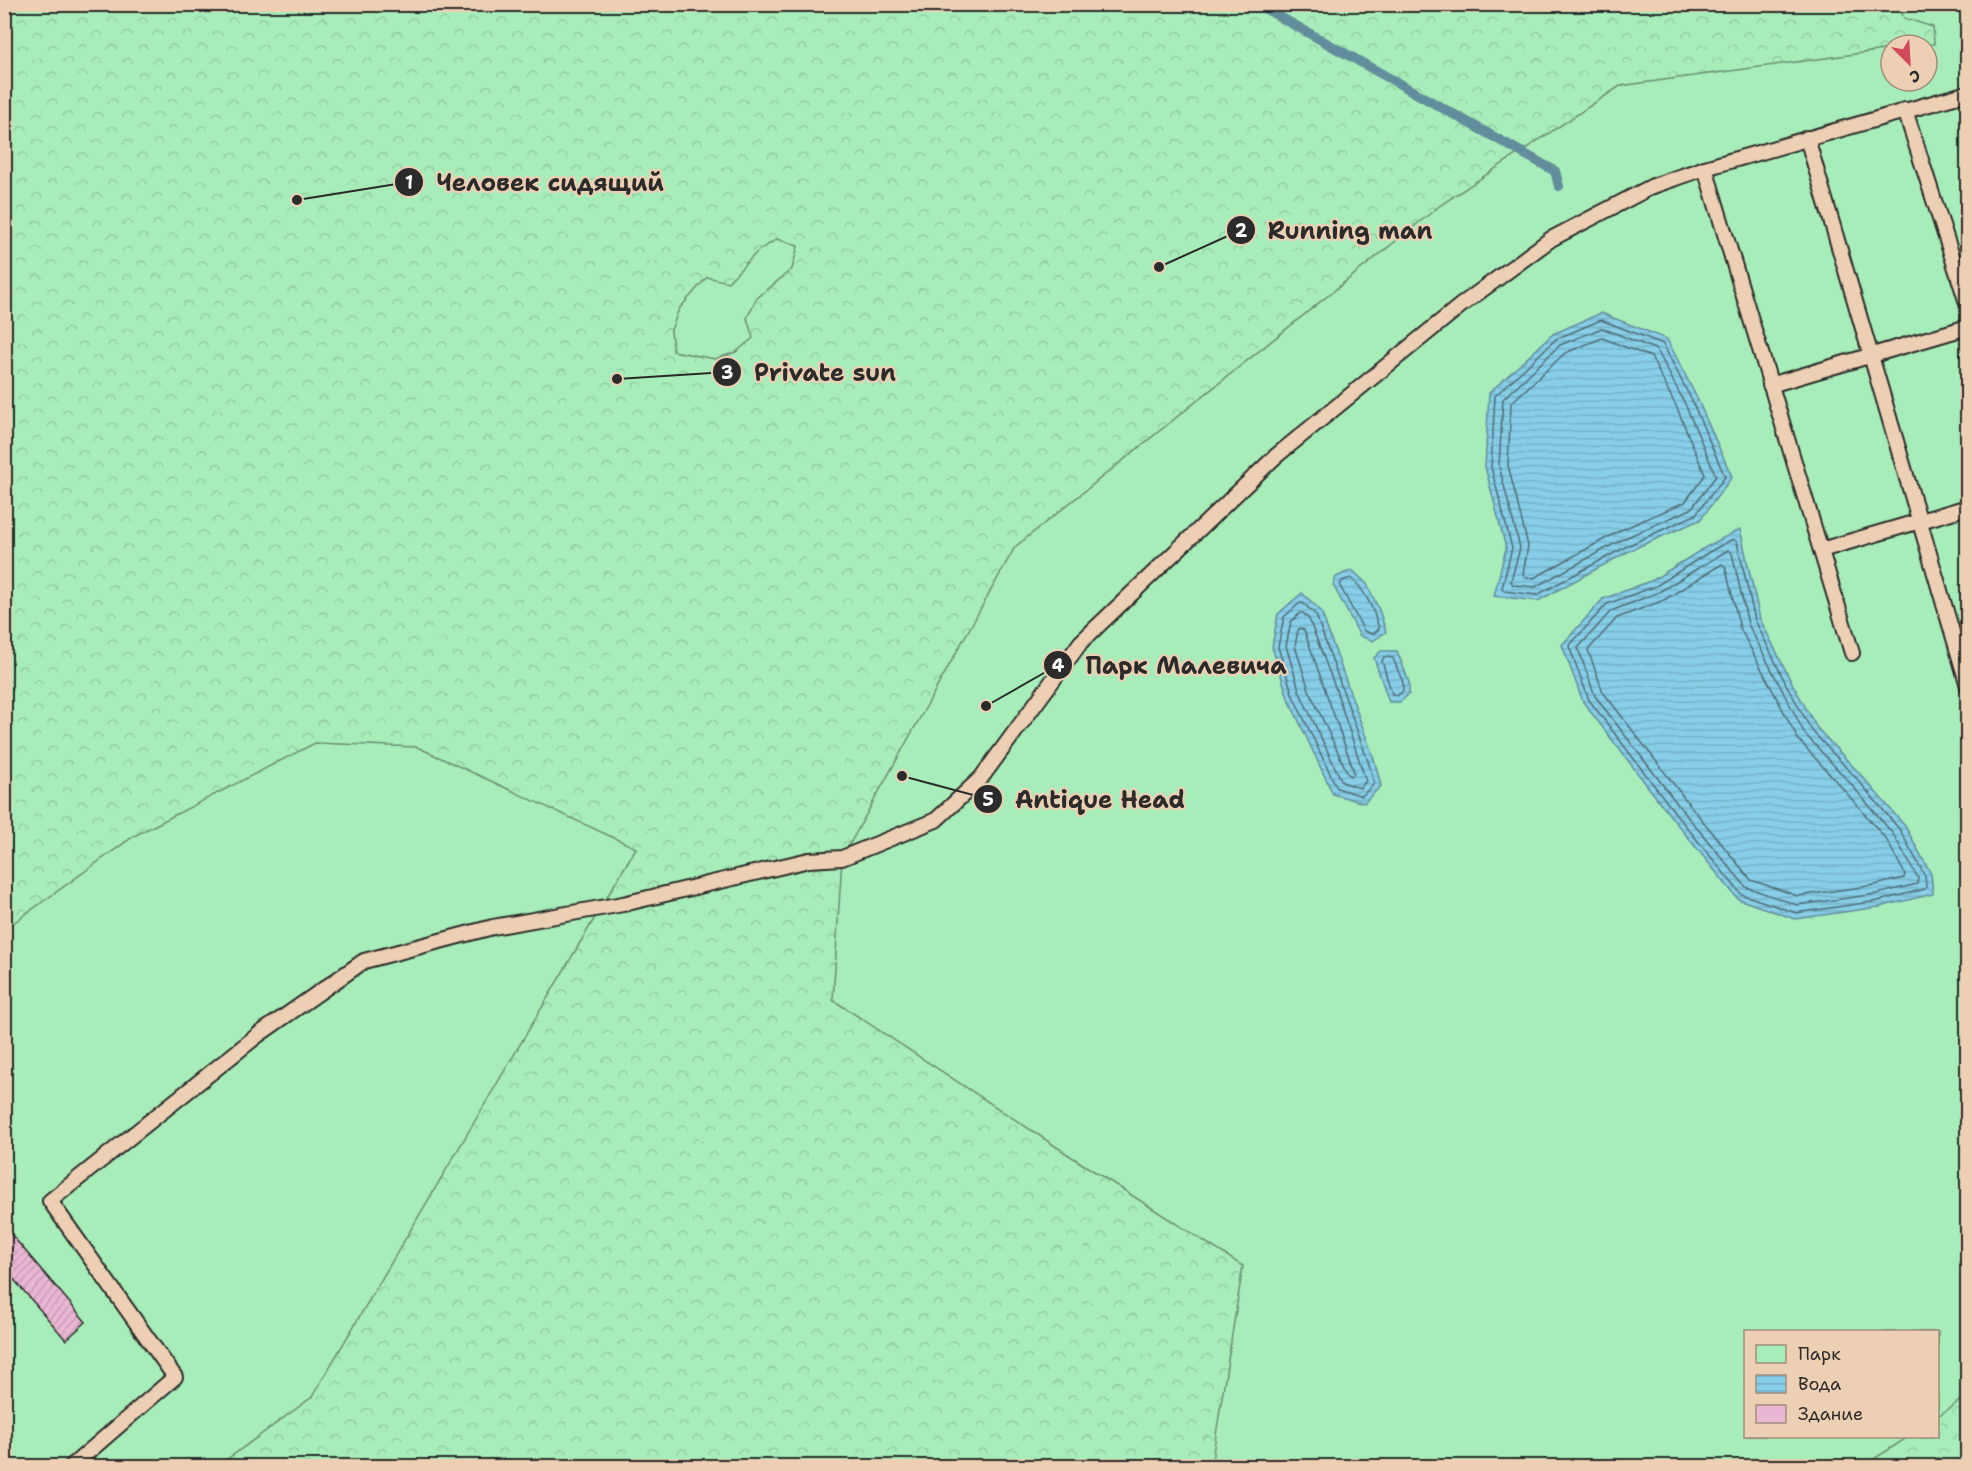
<svg xmlns="http://www.w3.org/2000/svg" width="1972" height="1471" font-family="'Shantell Sans',sans-serif">
	<style>
		.green { fill: #a7edb9; stroke: #698c72; stroke-width: 1.5; fill-rule: evenodd }
		.forest { fill: url(#forest-crowns); stroke: #698c72; stroke-width: 1.5; fill-rule: evenodd }
		.water { fill: url(#water-rules); stroke: #628d9c; stroke-width: 1.5 }
		.lines { fill: none; stroke-linecap: round; stroke-linejoin: round }
		.shore { stroke: #506c77; stroke-width: 1.5 }
		.stream { stroke: #628d9c; stroke-width: 10 }
		.building { fill: url(#building-hatch); stroke: #2b2b2b; stroke-width: 1.5 }
		.service-casing { stroke: #2b2b2b; stroke-width: 18 }
		.service { stroke: #edd0b4; stroke-width: 14 }
		.leader { fill: none; stroke: #2b2b2b; stroke-width: 2 }
		.callout-dot { fill: #2b2b2b; stroke: #edd0b4; stroke-width: 2 }
		.mark-label { font-size: 18px; text-anchor: middle; font-weight: bold; fill: #fff }
		.callout-label { font-size: 24px; text-anchor: middle; font-weight: bold; fill: #2b2b2b; stroke: #edd0b4; stroke-width: 4.5; stroke-linejoin: round; paint-order: stroke }
	</style>
	<defs>
		<pattern id="forest-crowns" width="20" height="18" patternUnits="userSpaceOnUse" patternTransform="scale(1.5)"><rect width="20" height="18" fill="#a7edb9"/><path d="M2 6a3 3 0 1 1 6 0M12 15a3 3 0 1 1 6 0" fill="none" stroke="#90cb9f"/></pattern>
		<pattern id="water-rules" width="6" height="5" patternUnits="userSpaceOnUse" patternTransform="scale(1.5)"><rect width="6" height="5" fill="#87cee8"/><path d="M0 2.5h6" fill="none" stroke="#75b1c7"/></pattern>
		<pattern id="building-hatch" width="6" height="6" patternUnits="userSpaceOnUse" patternTransform="scale(1.5)"><rect width="6" height="6" fill="#e9b6d3"/><path d="M-1 1l2-2M0 6l6-6M5 7l2-2" fill="none" stroke="#c89db5"/></pattern>
	</defs>
	<rect width="100%" height="100%" fill="#ecc8bd"/>
	<filter id="ink" filterUnits="userSpaceOnUse"><feTurbulence type="fractalNoise" baseFrequency=".0167" numOctaves="2"/><feDisplacementMap in="SourceGraphic" scale="12" xChannelSelector="R" yChannelSelector="G"/><feConvolveMatrix kernelMatrix="1 2 1 2 8 2 1 2 1" color-interpolation-filters="sRGB"/></filter>
	<g filter="url(#ink)">
		<path class="green" d="M 5,5 L 1967,5 L 1967,1466 L 5,1466 ZM 1891,45 L 1927,45 L 1927,81 L 1891,81 ZM 1746,1332 L 1938,1332 L 1938,1436 L 1746,1436 Z"/>
		<g class="forest">
			<path d="M 1898,4 L 1904,18 L 1933,27 L 1934,44 L 1891,45 L 1891,49 L 1620,86 L 1442,204 L 1015,547 L 842,858 L 833,1000 L 1078,1161 L 1243,1266 L 1211,1466 L 218,1466 L 312,1397 L 636,848 L 417,747 L 315,743 L 134,836 L 5,929 L 5,5 ZM 777,239 L 798,246 L 792,269 L 756,299 L 747,318 L 753,338 L 736,352 L 715,359 L 673,351 L 671,330 L 679,309 L 707,277 L 728,282 L 759,250 Z"/>
			<path d="M 1967,1396 L 1967,1466 L 1863,1466 L 1908,1437 L 1938,1436 L 1938,1416 Z"/>
		</g>
		<g class="water">
			<path d="M 1601,313 L 1667,339 L 1697,398 L 1732,477 L 1700,520 L 1631,550 L 1538,601 L 1494,596 L 1506,548 L 1485,467 L 1489,393 L 1553,334 Z"/>
			<path d="M 1740,529 L 1760,619 L 1791,681 L 1817,728 L 1861,775 L 1905,826 L 1931,874 L 1933,894 L 1879,907 L 1795,919 L 1738,899 L 1672,818 L 1583,702 L 1562,645 L 1603,599 L 1653,580 L 1706,547 Z"/>
			<path d="M 1352,570 L 1367,584 L 1380,612 L 1386,632 L 1373,641 L 1360,636 L 1333,585 L 1336,577 Z"/>
			<path d="M 1302,593 L 1321,611 L 1375,762 L 1381,786 L 1364,803 L 1333,794 L 1288,698 L 1272,647 L 1278,614 Z"/>
			<path d="M 1381,651 L 1397,651 L 1409,682 L 1409,694 L 1400,702 L 1389,702 L 1374,658 Z"/>
		</g>
		<g class="lines">
			<g class="shore">
				<path d="M 1601,320 L 1663,344 L 1692,401 L 1725,477 L 1695,515 L 1629,545 L 1537,595 L 1504,591 L 1502,588 L 1512,548 L 1491,467 L 1495,396 L 1556,339 Z"/>
				<path d="M 1602,328 L 1657,350 L 1685,404 L 1716,476 L 1691,509 L 1625,538 L 1535,587 L 1513,585 L 1511,581 L 1520,548 L 1499,466 L 1503,399 L 1560,345 Z"/>
				<path d="M 1602,338 L 1651,357 L 1677,408 L 1705,475 L 1685,502 L 1621,530 L 1534,578 L 1525,577 L 1523,574 L 1528,546 L 1508,465 L 1511,403 L 1565,353 Z"/>
				<path d="M 1733,539 L 1737,542 L 1755,620 L 1786,684 L 1812,731 L 1857,779 L 1900,830 L 1925,876 L 1926,887 L 1925,889 L 1878,901 L 1796,913 L 1741,894 L 1676,814 L 1589,700 L 1569,646 L 1607,604 L 1656,586 L 1709,552 Z"/>
				<path d="M 1728,550 L 1732,553 L 1748,624 L 1805,734 L 1851,784 L 1893,834 L 1918,878 L 1917,884 L 1877,894 L 1797,905 L 1746,887 L 1682,810 L 1595,696 L 1578,648 L 1611,611 L 1659,592 Z"/>
				<path d="M 1722,564 L 1725,566 L 1740,628 L 1798,739 L 1844,790 L 1886,839 L 1905,874 L 1904,878 L 1875,885 L 1798,896 L 1751,880 L 1689,804 L 1603,692 L 1588,650 L 1617,618 L 1664,600 Z"/>
				<path d="M 1351,578 C 1366,591 1374,610 1379,629 L 1373,634 L 1364,631 L 1340,586 L 1342,581 Z"/>
				<path d="M 1300,603 L 1303,603 L 1316,615 L 1369,764 L 1374,784 L 1362,796 L 1337,788 L 1293,696 L 1278,647 L 1284,617 Z"/>
				<path d="M 1300,613 L 1303,613 L 1309,619 L 1335,687 L 1366,781 L 1360,788 L 1342,782 L 1300,693 L 1286,646 L 1291,622 Z"/>
				<path d="M 1300,628 L 1304,630 L 1353,769 L 1354,773 L 1352,776 L 1348,774 L 1309,690 L 1295,646 L 1298,630 Z"/>
				<path d="M 1384,657 L 1393,658 L 1403,683 L 1403,691 L 1397,696 L 1392,694 L 1382,661 Z"/>
			</g>
			<path class="stream" d="M 1257,4 L 1555,171 L 1559,186"/>
		</g>
		<path class="building" d="M 4,1226 L 86,1322 L 66,1340 L 4,1268 Z"/>
		<g class="lines">
			<defs>
				<g id="service">
					<path d="M 1905,110 L 1968,306"/>
					<path d="M 1807,138 L 1968,686"/>
					<path d="M 1705,168 L 1852,653"/>
					<path d="M 1770,385 L 1968,327"/>
					<path d="M 1821,550 L 1968,507"/>
					<path d="M 72,1466 L 175,1377 L 50,1201 L 258,1035 L 364,961 L 493,927 L 623,904 L 809,860 L 842,858 L 936,820 L 981,778 L 1081,642 L 1276,456 L 1460,306 L 1551,239 L 1653,186 L 1705,168 L 1968,93"/>
				</g>
			</defs>
			<use href="#service" class="service-casing"/>
			<use href="#service" class="service"/>
		</g>
	</g>
	<path class="leader" d="M297 200L409 182M1159 267L1241 230M617 379L727 372M986 706L1058 665M902 776L988 799"/>
	<g class="callout-dot">
		<circle cx="297" cy="200" r="6"/>
		<circle cx="1159" cy="267" r="6"/>
		<circle cx="617" cy="379" r="6"/>
		<circle cx="986" cy="706" r="6"/>
		<circle cx="902" cy="776" r="6"/>
		<circle cx="409" cy="182" r="15"/>
		<circle cx="1241" cy="230" r="15"/>
		<circle cx="727" cy="372" r="15"/>
		<circle cx="1058" cy="665" r="15"/>
		<circle cx="988" cy="799" r="15"/>
	</g>
	<g class="mark-label">
		<text x="409" y="189">1</text>
		<text x="1241" y="237">2</text>
		<text x="727" y="379">3</text>
		<text x="1058" y="672">4</text>
		<text x="988" y="806">5</text>
	</g>
	<g class="callout-label">
		<text x="550" y="191">Человек сидящий</text>
		<text x="1350" y="239">Running man</text>
		<text x="825" y="381">Private sun</text>
		<text x="1186" y="674">Парк Малевича</text>
		<text x="1100" y="808">Antique Head</text>
	</g>
	<rect width="1972" height="1471" fill="none" stroke="#edd0b4" stroke-width="24"/>
	<rect x="12" y="12" width="1948" height="1447" fill="none" stroke="#2b2b2b" stroke-width="2" filter="url(#ink)"/>
	<rect x="1744" y="1330" width="195" height="108" fill="#edd0b4" stroke="#9f8e7d" stroke-width="1.5"/>
	<rect x="1756" y="1345" width="30" height="18" fill="#a7edb9" stroke="#9f8e7d" stroke-width="1.5"/>
	<text x="1798" y="1360" font-size="18" fill="#2b2b2b">Парк</text>
	<rect x="1756" y="1375" width="30" height="18" fill="url(#water-rules)" stroke="#9f8e7d" stroke-width="1.5"/>
	<text x="1798" y="1390" font-size="18" fill="#2b2b2b">Вода</text>
	<rect x="1756" y="1405" width="30" height="18" fill="#e9b6d3" stroke="#9f8e7d" stroke-width="1.5"/>
	<text x="1798" y="1420" font-size="18" fill="#2b2b2b">Здание</text>
	<g transform="translate(1909 63) rotate(156)"><circle r="28" fill="#edd0b4" stroke="#9f8e7d" stroke-width="1.5"/>
	<path d="M0-4.5L10 22L0 15L-10 22Z" fill="#d1495b"/>
	<text y="-9" font-size="16" font-weight="bold" text-anchor="middle" fill="#2b2b2b">С</text>
	</g>
</svg>
